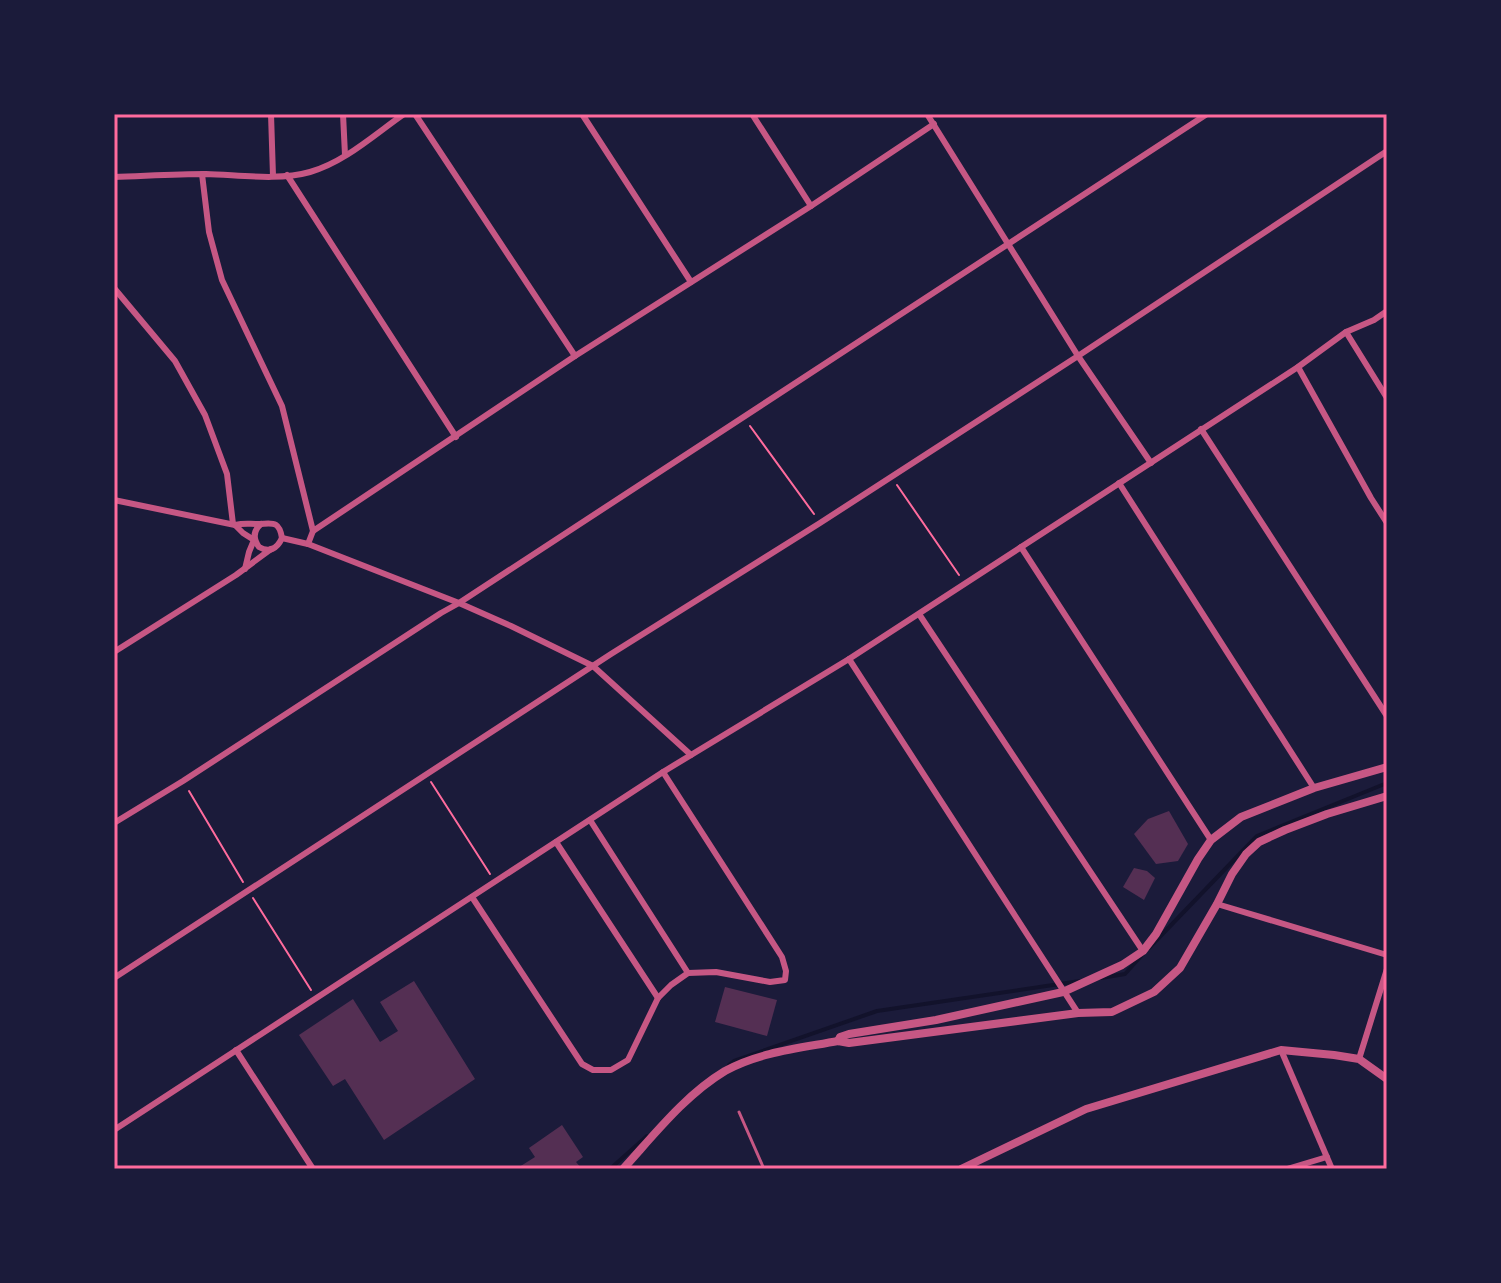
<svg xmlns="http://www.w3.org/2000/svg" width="1501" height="1283" font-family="Jost,sans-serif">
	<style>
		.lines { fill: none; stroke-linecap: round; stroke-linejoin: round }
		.stream { stroke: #12122b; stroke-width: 4 }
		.building { fill: #542f53 }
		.path { stroke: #ff6b9d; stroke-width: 2 }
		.service { stroke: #c65784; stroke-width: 3 }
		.minor { stroke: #c65784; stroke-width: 6 }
		.tertiary { stroke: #c65784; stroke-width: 8 }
		.neatline { fill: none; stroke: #ff6b9d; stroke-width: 3 }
	</style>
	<rect width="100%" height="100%" fill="#1b1b3a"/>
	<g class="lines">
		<g class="stream">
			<path d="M 1149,948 L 1257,836 L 1387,783"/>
			<path d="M 1101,978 L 1125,974 L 1143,954"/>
			<path d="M 729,1065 L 734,1061 L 877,1011 L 1080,981"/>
			<path d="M 610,1169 L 647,1136"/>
		</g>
	</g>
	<g class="building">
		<path d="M 1169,811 L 1188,844 L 1178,861 L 1156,864 L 1134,834 L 1148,819 Z"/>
		<path d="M 1134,868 L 1147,871 L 1155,878 L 1144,900 L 1123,887 Z"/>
		<path d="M 414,981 L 475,1079 L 384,1140 L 345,1079 L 333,1086 L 299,1035 L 353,999 L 380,1042 L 398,1031 L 380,1002 Z"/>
		<path d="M 725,987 L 777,1000 L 767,1036 L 715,1022 Z"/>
		<path d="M 562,1125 L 583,1157 L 576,1162 L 582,1169 L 516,1169 L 535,1157 L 529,1148 Z"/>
	</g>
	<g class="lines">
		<g class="path">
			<path d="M 750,426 L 814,514"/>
			<path d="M 897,485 L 959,575"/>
			<path d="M 431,782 L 490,874"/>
			<path d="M 189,791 L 243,882"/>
			<path d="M 253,898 L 311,990"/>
		</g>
		<path class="service" d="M 739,1112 L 764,1169"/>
		<g class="minor">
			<path d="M 271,114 L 273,176"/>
			<path d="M 343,114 L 345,155"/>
			<path d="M 415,114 L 575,356"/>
			<path d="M 582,114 L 691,282"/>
			<path d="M 752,114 L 811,206"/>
			<path d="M 927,114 L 1078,356 L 1151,463"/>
			<path d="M 202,174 L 209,232 L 222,280 L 282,406 L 313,531"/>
			<path d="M 287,175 L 456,437"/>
			<path d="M 114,177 C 145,176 176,174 206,174 C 240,175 278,181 310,172 C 345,162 375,134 404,114"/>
			<path d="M 114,288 L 175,361 L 205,415 L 227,474 L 233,524"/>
			<path d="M 1346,332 L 1387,398"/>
			<path d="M 1298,367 L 1371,498 L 1387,523"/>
			<path d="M 1201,429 L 1387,716"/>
			<path d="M 1119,483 L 1314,788"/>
			<path d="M 114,500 L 235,525 C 244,523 248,524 257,524 C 271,524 279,519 282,538"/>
			<path d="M 261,524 C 253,531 253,539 259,547 C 269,553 277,549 282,538"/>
			<path d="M 235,525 L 243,533 L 254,540 L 249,552 L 245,569"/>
			<path d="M 282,538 L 308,544 L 459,603 L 511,626 L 593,666 L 691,755"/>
			<path d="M 308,544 L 313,531 L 575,356 L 811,206 L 934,124"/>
			<path d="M 1021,547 L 1211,840"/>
			<path d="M 919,614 L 1143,951"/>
			<path d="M 114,652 L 236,575 L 271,549"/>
			<path d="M 849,659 L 1078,1013"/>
			<path d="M 590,820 L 688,973"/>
			<path d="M 114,823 L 183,781 L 441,613 L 459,603 L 1207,114"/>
			<path d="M 556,842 L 658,998"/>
			<path d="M 472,897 L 582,1064 L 593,1070 L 611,1070 L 628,1060 L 658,998 L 671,985 L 688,973 L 716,972 L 770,982 L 785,980 L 786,971 L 782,957 L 663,772"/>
			<path d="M 1217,904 L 1387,955"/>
			<path d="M 114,978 L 611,654 L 820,523 L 1078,356 L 1387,151"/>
			<path d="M 236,1050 L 313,1169"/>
			<path d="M 1281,1050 L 1332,1169"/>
			<path d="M 1359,1059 L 1387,969"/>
			<path d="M 114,1130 L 663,772 L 849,659 L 1298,367 L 1346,332 L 1374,320 L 1387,311"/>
			<path d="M 1287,1169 L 1327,1157"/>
		</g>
		<g class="tertiary">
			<path d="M 838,1041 L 840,1037 L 849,1034 L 936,1020 L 1063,992 L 1122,965 L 1143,951 L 1156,934 L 1198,859 L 1211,840 L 1241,817 L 1314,788 L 1387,767"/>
			<path d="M 623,1169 C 654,1135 685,1095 725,1071 C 759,1052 801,1048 838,1041 L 849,1043 L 1078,1013 L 1112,1012 L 1154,992 L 1180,968 L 1217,904 L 1232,874 L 1246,854 L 1259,842 L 1285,830 L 1327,814 L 1387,796"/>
			<path d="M 961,1169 L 1086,1109 L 1281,1050 L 1334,1055 L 1359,1059 L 1387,1079"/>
		</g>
	</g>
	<rect width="1501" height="1283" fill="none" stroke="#1b1b3a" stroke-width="232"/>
	<rect x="116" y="116" width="1269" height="1051" class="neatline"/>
</svg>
